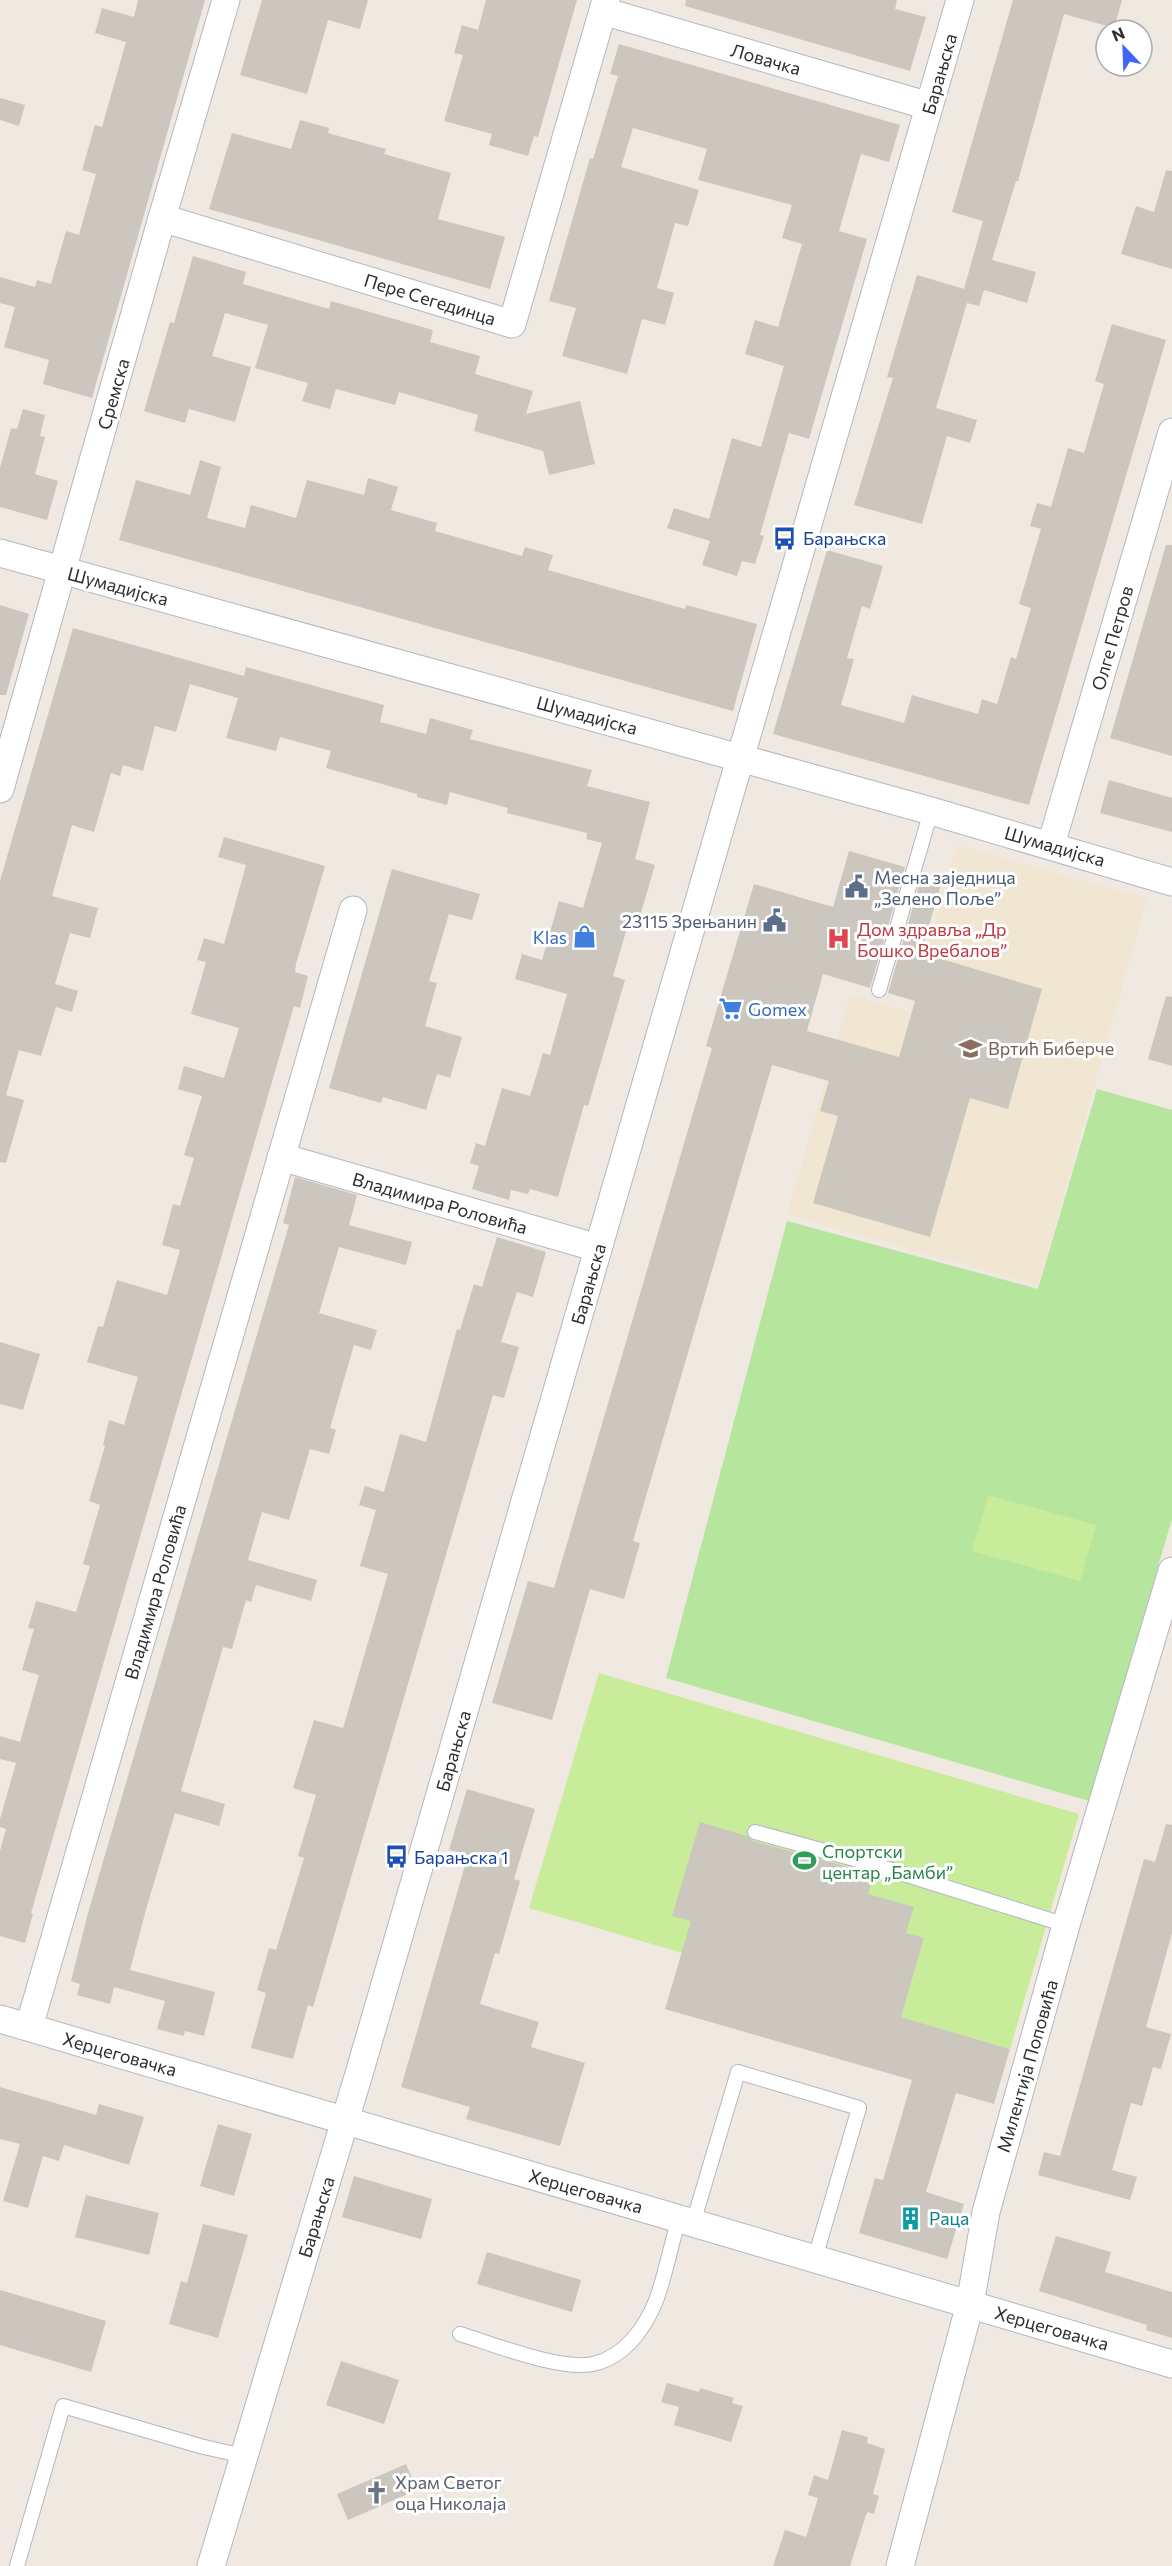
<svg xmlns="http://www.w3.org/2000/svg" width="1172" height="2566" font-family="Commissioner,sans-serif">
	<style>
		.education { fill: #f0e6d1 }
		.green { fill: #b6e59e }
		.pitch { fill: #c9ec9a }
		.building { fill: #cbc7bf }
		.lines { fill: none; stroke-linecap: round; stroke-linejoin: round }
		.lane-casing { stroke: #b4b7c1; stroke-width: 16 }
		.street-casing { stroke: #b4b7c1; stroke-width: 29 }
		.lane { stroke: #fff; stroke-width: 14 }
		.street { stroke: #fff; stroke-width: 27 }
		.labels { text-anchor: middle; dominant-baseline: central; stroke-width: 6; stroke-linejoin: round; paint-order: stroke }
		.street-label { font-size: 18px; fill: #2e2e2e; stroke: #fff }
		.transit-label { font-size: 18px; fill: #164399; stroke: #fff; text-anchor: start }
		.service-label { font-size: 18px; fill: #4e5e75; stroke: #fff; text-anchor: start }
		.health-label { font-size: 18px; fill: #be3a42; stroke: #fff; text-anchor: start }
		.shop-label { font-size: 18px; fill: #366cbe; stroke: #fff; text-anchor: end }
		.education-label { font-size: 18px; fill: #785e54; stroke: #fff; text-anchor: start }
		.leisure-label { font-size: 18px; fill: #27864d; stroke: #fff; text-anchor: start }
		.culture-label { font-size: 18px; fill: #0d838f; stroke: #fff; text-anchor: start }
		.worship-label { font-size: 18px; fill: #5b616d; stroke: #fff; text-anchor: start }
	</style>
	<rect width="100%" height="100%" fill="#efe9e1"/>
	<path class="education" d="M 957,845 L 1147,899 L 1038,1285 L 787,1215 L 850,995 L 910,1012 Z"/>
	<path class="green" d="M 1097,1089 L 1172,1110 L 1172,1519 L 1089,1801 L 666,1678 L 787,1221 L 1038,1289 Z"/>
	<g class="pitch">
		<path d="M 988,1495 L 1096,1525 L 1080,1581 L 972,1551 Z"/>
		<path d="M 599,1673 L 1079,1814 L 1010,2049 L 529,1908 Z"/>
	</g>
	<g class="building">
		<path d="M 138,0 L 205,0 L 92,398 L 43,384 L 49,360 L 4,347 L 15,307 L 0,303 L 0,277 L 35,287 L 37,280 L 51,284 L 66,231 L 79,235 L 96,174 L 82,170 L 95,125 L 102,127 L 126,42 L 95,33 L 102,8 L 134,17 Z"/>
		<path d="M 262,0 L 368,0 L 360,29 L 328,20 L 307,94 L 240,75 Z"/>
		<path d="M 486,0 L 577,0 L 538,137 L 534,136 L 528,156 L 489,145 L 492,134 L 444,121 L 463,55 L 454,53 L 462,25 L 478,30 Z"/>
		<path d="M 686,0 L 897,0 L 895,9 L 926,17 L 910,71 L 685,6 Z"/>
		<path d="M 1013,0 L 1122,0 L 1114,28 L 1064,14 L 1018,181 L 1016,181 L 992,260 L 1036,272 L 1027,303 L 984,290 L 979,306 L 967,303 L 936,408 L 977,420 L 970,443 L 947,436 L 922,524 L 854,505 L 893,378 L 887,377 L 917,275 L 964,289 L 983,221 L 952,212 Z"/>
		<path d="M 619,44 L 900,125 L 889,162 L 861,154 L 839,231 L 867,239 L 809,439 L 789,433 L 760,535 L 764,536 L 755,564 L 742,561 L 737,576 L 702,565 L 710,541 L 667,528 L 674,508 L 709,519 L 732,438 L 761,447 L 784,366 L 745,354 L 755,320 L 778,327 L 802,244 L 782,238 L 792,205 L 698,180 L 707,149 L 633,128 L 621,167 L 699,190 L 688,226 L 675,223 L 657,288 L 674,293 L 665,325 L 642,319 L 627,374 L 562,356 L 576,308 L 549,301 L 590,158 L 593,159 L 618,76 L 610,74 Z"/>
		<path d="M 0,98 L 25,105 L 19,126 L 0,120 Z"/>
		<path d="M 300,120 L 329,128 L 328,133 L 386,149 L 384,154 L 451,173 L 438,219 L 505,237 L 490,289 L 209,209 L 232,133 L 291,149 Z"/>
		<path d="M 1166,170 L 1172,171 L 1172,269 L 1121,254 L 1136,206 L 1154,212 Z"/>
		<path d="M 193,256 L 246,272 L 243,284 L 329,309 L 331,301 L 433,330 L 430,342 L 480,356 L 475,374 L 533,391 L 526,414 L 580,401 L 595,464 L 549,475 L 543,451 L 474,431 L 478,415 L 399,392 L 395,405 L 336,389 L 330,409 L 302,401 L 308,383 L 255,368 L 268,325 L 225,313 L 212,356 L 251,367 L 235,422 L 189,409 L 185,423 L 144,411 L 170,322 L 174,323 Z"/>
		<path d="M 1112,324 L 1166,340 L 1029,805 L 773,734 L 827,550 L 883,566 L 870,609 L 862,606 L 847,658 L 854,659 L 841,705 L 904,723 L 912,695 L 978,714 L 982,699 L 997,704 L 1011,657 L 1016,659 L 1031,608 L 1019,604 L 1041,529 L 1030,526 L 1037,503 L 1051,507 L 1068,448 L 1084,453 L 1104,384 L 1095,381 Z"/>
		<path d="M 23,409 L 45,415 L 40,436 L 45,437 L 35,474 L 58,481 L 47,520 L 0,507 L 0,468 L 11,428 L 17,429 Z"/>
		<path d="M 200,460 L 221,467 L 207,518 L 245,528 L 251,505 L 296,518 L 307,480 L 364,495 L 368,478 L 398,487 L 391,510 L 437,523 L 435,531 L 522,556 L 525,547 L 553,555 L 548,570 L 685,609 L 686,605 L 757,624 L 733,711 L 119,540 L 136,480 L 190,495 Z"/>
		<path d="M 1166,545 L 1172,545 L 1172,756 L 1110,738 Z"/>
		<path d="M 0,605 L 29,614 L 6,695 L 0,695 Z"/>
		<path d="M 73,628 L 244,676 L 246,667 L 384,705 L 380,722 L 426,734 L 430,718 L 473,730 L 470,739 L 592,770 L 587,786 L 650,802 L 635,859 L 655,865 L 638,923 L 629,921 L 613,976 L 625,980 L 588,1106 L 584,1105 L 558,1197 L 530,1189 L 528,1194 L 511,1190 L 509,1200 L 472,1189 L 479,1166 L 470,1163 L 476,1143 L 485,1146 L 502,1088 L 530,1096 L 543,1053 L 550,1055 L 567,994 L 515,979 L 522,954 L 542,960 L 559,901 L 583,908 L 602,843 L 586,839 L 587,833 L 507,813 L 508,808 L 450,792 L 447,805 L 417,797 L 417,794 L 326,768 L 331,751 L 280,737 L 276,751 L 226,738 L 238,698 L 190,684 L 176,732 L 155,726 L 143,771 L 123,765 L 120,776 L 111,773 L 94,832 L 72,825 L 52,896 L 98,908 L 90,938 L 70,933 L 55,984 L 78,991 L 72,1012 L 56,1007 L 41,1056 L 19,1050 L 6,1095 L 24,1100 L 6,1163 L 0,1162 L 0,881 Z"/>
		<path d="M 1109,780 L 1172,798 L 1172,832 L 1100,813 Z"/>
		<path d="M 224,837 L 325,866 L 296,964 L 295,972 L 308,976 L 300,1008 L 294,1006 L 31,1913 L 33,1914 L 25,1943 L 0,1936 L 0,1851 L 6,1829 L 0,1827 L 0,1819 L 16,1763 L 0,1759 L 0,1736 L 20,1742 L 39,1675 L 22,1670 L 34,1629 L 28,1628 L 36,1601 L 76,1612 L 90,1566 L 83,1564 L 100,1505 L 89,1501 L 105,1446 L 103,1445 L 109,1420 L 124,1425 L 138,1377 L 87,1362 L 98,1326 L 103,1327 L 117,1280 L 167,1295 L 180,1250 L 162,1245 L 173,1204 L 180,1206 L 194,1158 L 184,1155 L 202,1096 L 178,1089 L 184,1066 L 224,1078 L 239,1028 L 191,1014 L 206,962 L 197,960 L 204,938 L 224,944 L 246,865 L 218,857 Z"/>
		<path d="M 849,851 L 905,867 L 870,988 L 823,974 L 807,1031 L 899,1057 L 915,1001 L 888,993 L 923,872 L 943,878 L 921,953 L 1042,989 L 1008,1109 L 970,1098 L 930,1237 L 813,1203 L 838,1116 L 820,1111 L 829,1081 L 772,1065 L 633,1541 L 640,1543 L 624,1599 L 590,1589 L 552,1720 L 492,1703 L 528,1581 L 554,1588 L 712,1048 L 706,1046 L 754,884 L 833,907 Z"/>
		<path d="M 392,869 L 480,894 L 472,920 L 449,914 L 429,981 L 437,983 L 425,1026 L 462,1037 L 450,1078 L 437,1074 L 426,1110 L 383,1097 L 381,1103 L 329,1088 Z"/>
		<path d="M 1166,996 L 1172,997 L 1172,1066 L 1148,1059 Z"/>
		<path d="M 295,1177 L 357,1195 L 349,1225 L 412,1242 L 406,1265 L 339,1247 L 319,1313 L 377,1330 L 371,1350 L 354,1345 L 330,1428 L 336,1430 L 329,1454 L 310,1449 L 289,1520 L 262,1512 L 248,1560 L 317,1580 L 311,1601 L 256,1585 L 251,1602 L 246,1600 L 232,1649 L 223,1647 L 181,1791 L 225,1804 L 219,1826 L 175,1813 L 147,1906 L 130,1970 L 215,1992 L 204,2036 L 185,2031 L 184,2036 L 157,2029 L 165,2001 L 114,1987 L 110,2004 L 77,1995 L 80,1984 L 71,1981 L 88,1913 L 289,1225 L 283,1223 Z"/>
		<path d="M 497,1237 L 546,1252 L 533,1297 L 517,1292 L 501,1342 L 519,1347 L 504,1398 L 493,1395 L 313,2007 L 308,2005 L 293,2059 L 251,2048 L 266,1993 L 257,1990 L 269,1948 L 276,1950 L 304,1858 L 298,1856 L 316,1795 L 293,1788 L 314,1720 L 343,1728 L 388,1574 L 360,1566 L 376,1510 L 359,1505 L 365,1486 L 384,1492 L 400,1434 L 426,1442 L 457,1329 L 460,1330 L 474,1284 L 482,1287 Z"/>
		<path d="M 0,1342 L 40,1354 L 23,1410 L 0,1404 Z"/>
		<path d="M 467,1789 L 535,1809 L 514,1879 L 520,1881 L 499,1954 L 495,1953 L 480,2004 L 539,2022 L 531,2047 L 585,2063 L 560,2146 L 466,2119 L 470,2107 L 401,2087 L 468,1855 L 449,1850 Z"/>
		<path d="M 700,1822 L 747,1836 L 753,1841 L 874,1874 L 868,1894 L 914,1907 L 906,1933 L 924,1938 L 901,2017 L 1010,2049 L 994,2104 L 956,2093 L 926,2192 L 964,2204 L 947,2259 L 859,2233 L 875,2178 L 883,2180 L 912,2080 L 665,2009 L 691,1921 L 672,1916 Z"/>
		<path d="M 1166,1824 L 1172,1825 L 1172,1933 L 1146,2027 L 1171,2034 L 1161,2069 L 1153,2067 L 1142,2106 L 1131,2103 L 1112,2170 L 1137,2177 L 1130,2200 L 1038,2175 L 1044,2152 L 1060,2156 L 1144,1859 L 1155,1862 Z"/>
		<path d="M 0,2087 L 96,2115 L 99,2104 L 144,2117 L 129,2165 L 64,2145 L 59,2161 L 43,2156 L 28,2208 L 3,2201 L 20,2144 L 0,2139 Z"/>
		<path d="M 218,2124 L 252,2134 L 234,2196 L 200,2186 Z"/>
		<path d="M 354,2176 L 432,2199 L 421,2239 L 342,2217 Z"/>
		<path d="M 86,2195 L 159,2213 L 149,2255 L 75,2237 Z"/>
		<path d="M 203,2224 L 248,2235 L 218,2338 L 169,2324 L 181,2281 L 187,2283 Z"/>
		<path d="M 1056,2236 L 1111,2252 L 1105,2272 L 1172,2292 L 1172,2338 L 1146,2330 L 1147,2325 L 1039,2291 Z"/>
		<path d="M 487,2252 L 581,2280 L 572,2312 L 477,2284 Z"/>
		<path d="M 0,2290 L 106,2321 L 91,2372 L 0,2345 Z"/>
		<path d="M 341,2361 L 399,2380 L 384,2424 L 326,2405 Z"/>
		<path d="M 667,2383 L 699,2392 L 700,2388 L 734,2398 L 732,2403 L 743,2406 L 731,2442 L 674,2425 L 679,2407 L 661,2402 Z"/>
		<path d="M 842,2430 L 868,2437 L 867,2443 L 885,2449 L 873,2494 L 879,2496 L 874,2514 L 868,2512 L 866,2515 L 850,2566 L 773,2566 L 785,2530 L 806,2537 L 818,2498 L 808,2495 L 814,2475 L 828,2480 Z"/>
		<path d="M 406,2464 L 417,2490 L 348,2520 L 337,2494 Z"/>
	</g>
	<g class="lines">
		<defs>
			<g id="lane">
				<path d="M 879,990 L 931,811"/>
				<path d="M 755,1832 L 869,1863 L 1066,1925"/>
				<path d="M 693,2223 L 738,2072 L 859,2108 L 815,2258"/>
				<path d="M 460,2334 C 493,2344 560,2371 593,2364 C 625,2357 646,2327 657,2298 C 666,2272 671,2245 679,2218"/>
				<path d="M 17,2566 L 63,2406 L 200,2446 L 243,2456"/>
			</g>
			<g id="street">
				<path d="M 603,11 L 929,106"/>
				<path d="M 162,218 L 512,324 L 606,0"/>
				<path d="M 0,553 L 931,811 L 1172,882"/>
				<path d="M 0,789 L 162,218 L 226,0"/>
				<path d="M 1051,845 L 1172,432"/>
				<path d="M 281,1157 L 598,1248"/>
				<path d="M 0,2019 L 1172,2364"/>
				<path d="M 29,2027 L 353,910"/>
				<path d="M 211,2566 L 361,2067 L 960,0"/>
				<path d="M 900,2566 L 970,2304 L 986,2212 L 1066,1925 L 1172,1571"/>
			</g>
		</defs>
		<use href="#lane" class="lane-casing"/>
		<use href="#street" class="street-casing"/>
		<use href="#lane" class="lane"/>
		<use href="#street" class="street"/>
	</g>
	<defs>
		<symbol id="bus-bare" viewBox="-9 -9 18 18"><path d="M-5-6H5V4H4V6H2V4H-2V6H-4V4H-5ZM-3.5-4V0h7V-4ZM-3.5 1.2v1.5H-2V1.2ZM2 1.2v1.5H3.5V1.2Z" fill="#1a4fb4" stroke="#fff" stroke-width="2.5" paint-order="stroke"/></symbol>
		<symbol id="civic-bare" viewBox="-9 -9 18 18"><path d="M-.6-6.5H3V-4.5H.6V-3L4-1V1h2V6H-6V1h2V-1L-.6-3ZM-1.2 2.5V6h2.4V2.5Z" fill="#5c6f8a" stroke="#fff" stroke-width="2.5" paint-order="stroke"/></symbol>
		<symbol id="shop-bare" viewBox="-9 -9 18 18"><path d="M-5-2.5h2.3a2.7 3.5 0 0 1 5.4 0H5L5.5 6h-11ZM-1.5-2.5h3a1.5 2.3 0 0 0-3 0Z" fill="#3f7fe0" stroke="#fff" stroke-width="2.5" paint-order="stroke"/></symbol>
		<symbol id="hospital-bare" viewBox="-9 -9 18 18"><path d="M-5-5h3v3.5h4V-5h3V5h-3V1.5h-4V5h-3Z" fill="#e0444e" stroke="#fff" stroke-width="2.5" paint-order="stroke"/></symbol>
		<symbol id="supermarket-bare" viewBox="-9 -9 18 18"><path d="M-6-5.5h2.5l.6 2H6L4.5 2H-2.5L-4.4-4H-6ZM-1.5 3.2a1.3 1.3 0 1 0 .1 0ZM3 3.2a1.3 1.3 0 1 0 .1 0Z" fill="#3f7fe0" stroke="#fff" stroke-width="2.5" paint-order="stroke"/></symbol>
		<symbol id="school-bare" viewBox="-9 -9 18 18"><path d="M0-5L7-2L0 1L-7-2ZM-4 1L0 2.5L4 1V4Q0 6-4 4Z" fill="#8d6e63" stroke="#fff" stroke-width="2.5" paint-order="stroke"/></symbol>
		<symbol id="stadium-bare" viewBox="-9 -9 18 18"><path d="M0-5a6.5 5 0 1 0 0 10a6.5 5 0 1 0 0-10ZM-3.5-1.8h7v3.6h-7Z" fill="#2e9e5b" stroke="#fff" stroke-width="2.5" paint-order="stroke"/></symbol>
		<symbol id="building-bare" viewBox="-9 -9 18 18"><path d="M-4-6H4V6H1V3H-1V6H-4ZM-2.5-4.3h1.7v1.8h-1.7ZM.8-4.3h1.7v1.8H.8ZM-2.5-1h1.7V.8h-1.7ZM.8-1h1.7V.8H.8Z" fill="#0f9aa8" stroke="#fff" stroke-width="2.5" paint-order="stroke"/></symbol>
		<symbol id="church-bare" viewBox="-9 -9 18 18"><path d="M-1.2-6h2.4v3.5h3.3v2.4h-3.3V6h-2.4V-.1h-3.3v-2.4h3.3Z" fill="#6b7280" stroke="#fff" stroke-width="2.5" paint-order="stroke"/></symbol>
	</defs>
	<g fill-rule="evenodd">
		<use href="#bus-bare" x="768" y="522" width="33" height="33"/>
		<use href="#civic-bare" x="840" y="870" width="33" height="33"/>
		<use href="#civic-bare" x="758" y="904" width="33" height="33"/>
		<use href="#shop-bare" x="568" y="920" width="33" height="33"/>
		<use href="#hospital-bare" x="822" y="922" width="33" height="33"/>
		<use href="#supermarket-bare" x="714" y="992" width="33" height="33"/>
		<use href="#school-bare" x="954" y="1032" width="33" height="33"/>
		<use href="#bus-bare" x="380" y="1840" width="33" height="33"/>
		<use href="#stadium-bare" x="788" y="1844" width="33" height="33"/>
		<use href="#building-bare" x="894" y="2202" width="33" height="33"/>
		<use href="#church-bare" x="360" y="2476" width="33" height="33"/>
	</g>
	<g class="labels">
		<g class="street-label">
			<text transform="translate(766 59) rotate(16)">Ловачка</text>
			<text transform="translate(939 74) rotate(-74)">Барањска</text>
			<text transform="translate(430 299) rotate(17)">Пере Сегединца</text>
			<text transform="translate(113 394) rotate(-74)">Сремска</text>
			<text transform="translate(118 586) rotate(15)">Шумадијска</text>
			<text transform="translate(1112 638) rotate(-74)">Олге Петров</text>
			<text transform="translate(587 715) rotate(15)">Шумадијска</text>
			<text transform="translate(1055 846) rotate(16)">Шумадијска</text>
			<text transform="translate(440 1203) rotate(16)">Владимира Роловића</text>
			<text transform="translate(588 1284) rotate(-74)">Барањска</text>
			<text transform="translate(155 1592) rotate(-74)">Владимира Роловића</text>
			<text transform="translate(453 1751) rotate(-74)">Барањска</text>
			<text transform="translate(120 2054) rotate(16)">Херцеговачка</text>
			<text transform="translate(1027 2066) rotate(-74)">Милентија Поповића</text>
			<text transform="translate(586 2191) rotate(16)">Херцеговачка</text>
			<text transform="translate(316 2217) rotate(-73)">Барањска</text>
			<text transform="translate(1052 2328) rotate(16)">Херцеговачка</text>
		</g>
		<g class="transit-label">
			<text x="803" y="538">Барањска</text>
			<text x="414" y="1857">Барањска 1</text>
		</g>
		<g class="service-label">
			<text x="874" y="877">Месна заједница<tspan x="874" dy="21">„Зелено Поље”</tspan></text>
			<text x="757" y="921" text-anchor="end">23115 Зрењанин</text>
		</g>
		<g class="health-label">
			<text x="857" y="929">Дом здравља „Др<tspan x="857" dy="21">Бошко Вребалов”</tspan></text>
		</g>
		<g class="shop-label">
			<text x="567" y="937">Klas</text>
			<text x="748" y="1009" text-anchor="start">Gomex</text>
		</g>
		<g class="education-label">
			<text x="988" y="1048">Вртић Биберче</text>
		</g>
		<g class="leisure-label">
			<text x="822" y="1851">Спортски<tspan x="822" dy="21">центар „Бамби”</tspan></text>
		</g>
		<g class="culture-label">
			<text x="929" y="2218">Раца</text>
		</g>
		<g class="worship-label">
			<text x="395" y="2482">Храм Светог<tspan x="395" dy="21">оца Николаја</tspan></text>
		</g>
	</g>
	<g transform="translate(1124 48) rotate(337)"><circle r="28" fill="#ffffff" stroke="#ababab" stroke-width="1.5"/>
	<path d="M0-4.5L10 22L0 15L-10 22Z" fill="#4264fb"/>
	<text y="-9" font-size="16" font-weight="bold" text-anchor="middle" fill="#2e2e2e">N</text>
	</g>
</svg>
